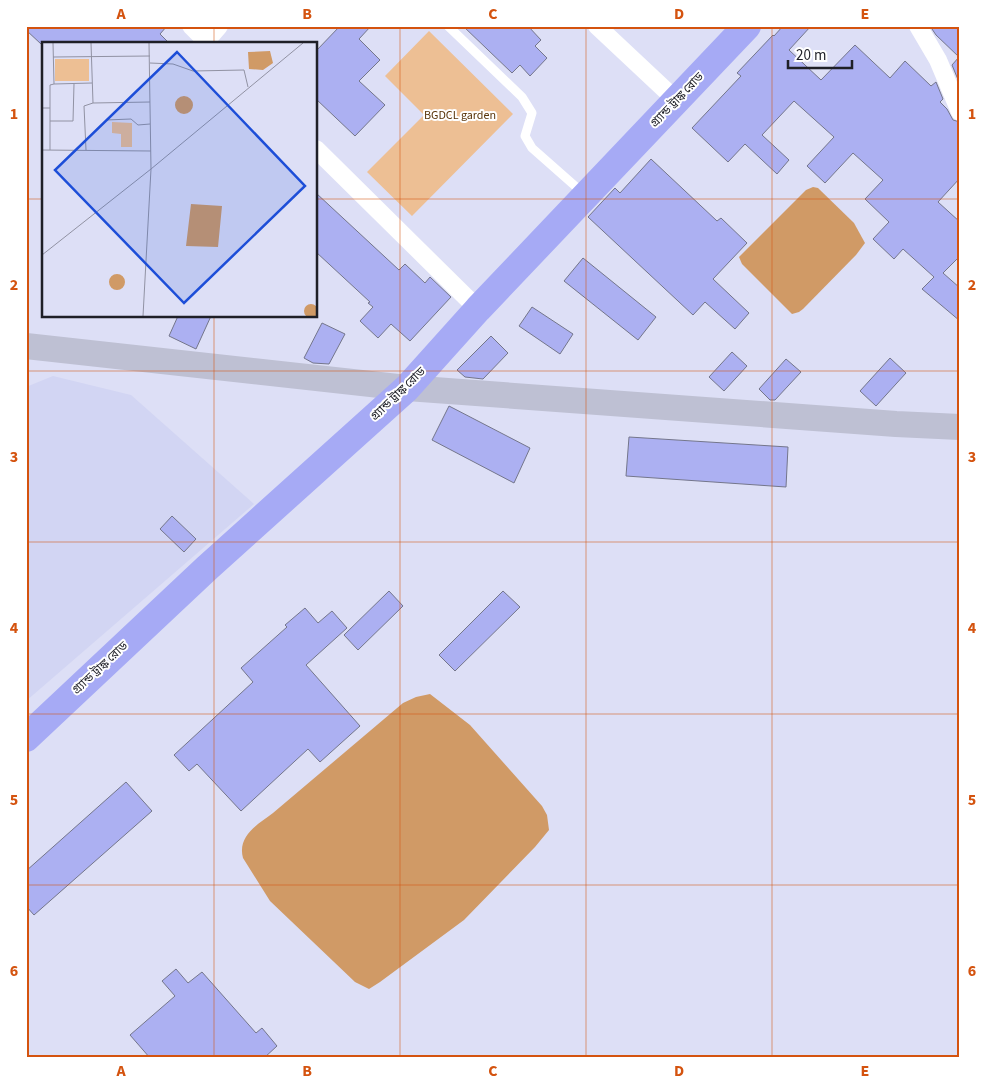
<svg xmlns="http://www.w3.org/2000/svg" width="986" height="1084" font-family="'Source Sans 3','Noto Sans Bengali',sans-serif">
	<style>
		.built { fill: #d2d5f3 }
		.green { fill: #edbf94 }
		.water { fill: #d09a66 }
		.building { fill: #acb0f2; stroke: #74768b }
		.lines { fill: none; stroke-linecap: round; stroke-linejoin: round }
		.lane { stroke: #fff; stroke-width: 9 }
		.street { stroke: #fff; stroke-width: 18 }
		.secondary { stroke: #bec0d3; stroke-width: 26 }
		.highway { stroke: #a6aaf5; stroke-width: 28 }
		.grid { fill: none; stroke: #d4530f; stroke-width: 1; stroke-opacity: 0.55 }
		.labels { text-anchor: middle; dominant-baseline: central; stroke-width: 4; stroke-linejoin: round; paint-order: stroke }
		.street-label { font-size: 12px; fill: #1e1f27; stroke: #fff }
		.park-label { font-size: 12px; fill: #59350b; stroke: #fff }
		.inset-road { fill: none; stroke: #9192a3; stroke-width: 1 }
		.view { fill: #1d4ed8; fill-opacity: 0.15; stroke: #1d4ed8; stroke-width: 2.5 }
		.inset-edge { fill: none; stroke: #1e1f27; stroke-width: 2.5 }
		.neatline { fill: none; stroke: #d4530f; stroke-width: 2 }
		.grid-label { font-size: 16px; text-anchor: middle; font-weight: bold; fill: #d4530f }
	</style>
	<rect width="100%" height="100%" fill="#dddff6"/>
	<path class="built" d="M 53,376 L 131,395 L 254,504 L 26,701 L 26,387 Z"/>
	<path class="green" d="M 429,31 L 513,114 L 412,216 L 367,172 L 424,115 L 385,76 Z"/>
	<g class="water">
		<path d="M 813,187 L 818,188 L 854,223 L 865,243 L 856,255 L 803,309 L 799,312 L 792,314 L 742,264 L 739,257 L 806,190 Z"/>
		<path d="M 430,694 L 470,725 L 542,806 L 547,815 L 549,830 L 535,847 L 464,920 L 380,982 L 369,989 L 355,982 L 270,901 L 243,858 C 237,836 258,824 273,813 L 403,703 L 416,697 Z"/>
	</g>
	<g class="building">
		<path d="M 26,26 L 167,26 L 160,34 L 170,44 L 41,44 L 26,30 Z"/>
		<path d="M 340,26 L 371,26 L 359,39 L 380,60 L 359,81 L 385,105 L 355,136 L 316,99 L 316,51 Z"/>
		<path d="M 463,26 L 528,26 L 541,40 L 535,46 L 547,58 L 530,76 L 520,65 L 512,73 Z"/>
		<path d="M 783,26 L 811,26 L 789,50 L 821,80 L 855,45 L 890,78 L 905,61 L 931,86 L 936,82 L 943,99 L 940,102 L 947,109 L 953,120 L 960,122 L 960,178 L 938,202 L 960,222 L 960,256 L 943,273 L 960,288 L 960,321 L 922,289 L 934,277 L 903,249 L 894,259 L 873,239 L 889,222 L 865,199 L 883,180 L 853,153 L 825,183 L 807,166 L 834,137 L 794,101 L 762,135 L 789,160 L 777,174 L 745,144 L 728,162 L 692,128 L 741,76 L 737,73 L 773,35 L 774,36 Z"/>
		<path d="M 930,26 L 960,26 L 959,82 L 952,65 L 959,57 L 936,35 Z"/>
		<path d="M 651,159 L 717,221 L 721,218 L 747,243 L 713,279 L 749,313 L 735,329 L 705,302 L 693,315 L 588,217 L 615,188 L 620,193 Z"/>
		<path d="M 316,193 L 399,270 L 405,264 L 425,283 L 430,277 L 451,297 L 410,341 L 391,324 L 378,338 L 360,321 L 373,307 L 368,303 L 370,302 L 316,252 Z"/>
		<path d="M 583,258 L 656,317 L 638,340 L 564,281 Z"/>
		<path d="M 532,307 L 573,334 L 560,354 L 519,326 Z"/>
		<path d="M 178,316 L 211,316 L 196,349 L 169,336 Z"/>
		<path d="M 322,323 L 345,334 L 329,364 L 313,363 L 304,358 Z"/>
		<path d="M 491,336 L 508,353 L 483,379 L 465,377 L 457,370 Z"/>
		<path d="M 732,352 L 747,366 L 724,391 L 709,377 Z"/>
		<path d="M 890,358 L 906,373 L 876,406 L 860,391 Z"/>
		<path d="M 786,359 L 801,372 L 775,400 L 770,400 L 759,389 Z"/>
		<path d="M 449,406 L 530,448 L 514,483 L 432,440 Z"/>
		<path d="M 629,437 L 788,447 L 786,487 L 626,476 Z"/>
		<path d="M 172,516 L 196,539 L 184,552 L 160,529 Z"/>
		<path d="M 389,591 L 403,606 L 358,650 L 344,635 Z"/>
		<path d="M 503,591 L 520,607 L 455,671 L 439,655 Z"/>
		<path d="M 305,608 L 318,623 L 332,611 L 347,628 L 306,665 L 360,726 L 320,762 L 308,749 L 241,811 L 197,764 L 189,771 L 174,755 L 253,682 L 241,668 L 287,627 L 285,625 Z"/>
		<path d="M 126,782 L 152,811 L 34,915 L 26,906 L 26,871 Z"/>
		<path d="M 176,969 L 188,983 L 202,972 L 256,1033 L 262,1028 L 277,1046 L 264,1058 L 150,1058 L 130,1035 L 175,996 L 162,981 Z"/>
	</g>
	<g class="lines">
		<path class="lane" d="M 448,26 L 522,97 L 532,113 L 525,136 L 532,148 L 583,193"/>
		<g class="street">
			<path d="M 191,26 L 209,44"/>
			<path d="M 597,26 L 677,101"/>
			<path d="M 918,26 L 938,60 L 960,112"/>
			<path d="M 206,41 L 219,26"/>
			<path d="M 316,149 L 478,309"/>
		</g>
		<path class="secondary" d="M 26,346 L 407,388 L 896,424 L 960,427"/>
		<path class="highway" d="M 26,738 L 207,568 L 407,388 L 478,309 L 747,26"/>
	</g>
	<path class="grid" d="M 214,26 L 214,44M 400,26 L 400,1058M 586,26 L 586,1058M 772,26 L 772,1058M 26,199 L 44,199M 316,199 L 960,199M 214,316 L 214,1058M 26,371 L 960,371M 26,542 L 960,542M 26,714 L 960,714M 26,885 L 960,885"/>
	<g class="labels">
		<g class="street-label">
			<text transform="translate(677 100) rotate(-46)">গ্র্যান্ড ট্রাঙ্ক রোড</text>
			<text transform="translate(398 394) rotate(-44)">গ্র্যান্ড ট্রাঙ্ক রোড</text>
			<text transform="translate(100 668) rotate(-43)">গ্র্যান্ড ট্রাঙ্ক রোড</text>
		</g>
		<g class="park-label">
			<text x="460" y="115">BGDCL garden</text>
		</g>
	</g>
	<g transform="translate(42 42)">
		<rect width="275" height="275" fill="#dddff6"/>
		<path d="M 13,17 L 47,17 L 47,39 L 13,39 ZM 70,80 L 90,81 L 90,105 L 79,105 L 79,92 L 70,91 Z" fill="#edbf94"/>
		<path d="M 228,9 L 231,21 L 221,28 L 207,27 L 206,10 ZM133 63a9 9 0 1 1 18 0a9 9 0 1 1-18 0ZM 149,162 L 180,164 L 176,205 L 144,204 ZM67 240a8 8 0 1 1 16 0a8 8 0 1 1-16 0ZM262 269a7 7 0 1 1 14 0a7 7 0 1 1-14 0Z" fill="#d09a66"/>
		<path class="inset-road" d="M 11,1 L 12,42 L 50,41M 49,1 L 51,61 L 108,60M 11,15 L 108,14M 108,21 L 131,22 L 151,29 L 202,28 L 206,45M 0,66 L 8,66 L 8,43 L 12,42M 64,78 L 89,77 L 96,83 L 108,82M 8,79 L 31,79 L 32,42M 0,108 L 109,109M 8,108 L 8,66M 44,108 L 42,64 L 51,61M 109,127 L 261,1M 0,213 L 109,127M 101,274 L 109,127 L 107,1"/>
		<path class="view" d="M 135,10 L 263,144 L 142,261 L 13,128 Z"/>
		<rect width="275" height="275" class="inset-edge"/>
	</g>
	<rect width="986" height="1084" fill="none" stroke="#ffffff" stroke-width="55"/>
	<path d="M788 60v8h64v-8" fill="none" stroke="#1e1f27" stroke-width="2.5"/>
	<text x="796" y="60" font-size="15" fill="#1e1f27" stroke="#ffffff" stroke-width="4" paint-order="stroke">20 m</text>
	<rect x="28" y="28" width="930" height="1028" class="neatline"/>
	<g class="grid-label">
		<text x="121" y="19">A</text>
		<text x="307" y="19">B</text>
		<text x="493" y="19">C</text>
		<text x="679" y="19">D</text>
		<text x="865" y="19">E</text>
		<text x="14" y="119">1</text>
		<text x="972" y="119">1</text>
		<text x="14" y="290">2</text>
		<text x="972" y="290">2</text>
		<text x="14" y="462">3</text>
		<text x="972" y="462">3</text>
		<text x="14" y="633">4</text>
		<text x="972" y="633">4</text>
		<text x="14" y="805">5</text>
		<text x="972" y="805">5</text>
		<text x="14" y="976">6</text>
		<text x="972" y="976">6</text>
		<text x="121" y="1076">A</text>
		<text x="307" y="1076">B</text>
		<text x="493" y="1076">C</text>
		<text x="679" y="1076">D</text>
		<text x="865" y="1076">E</text>
	</g>
</svg>
